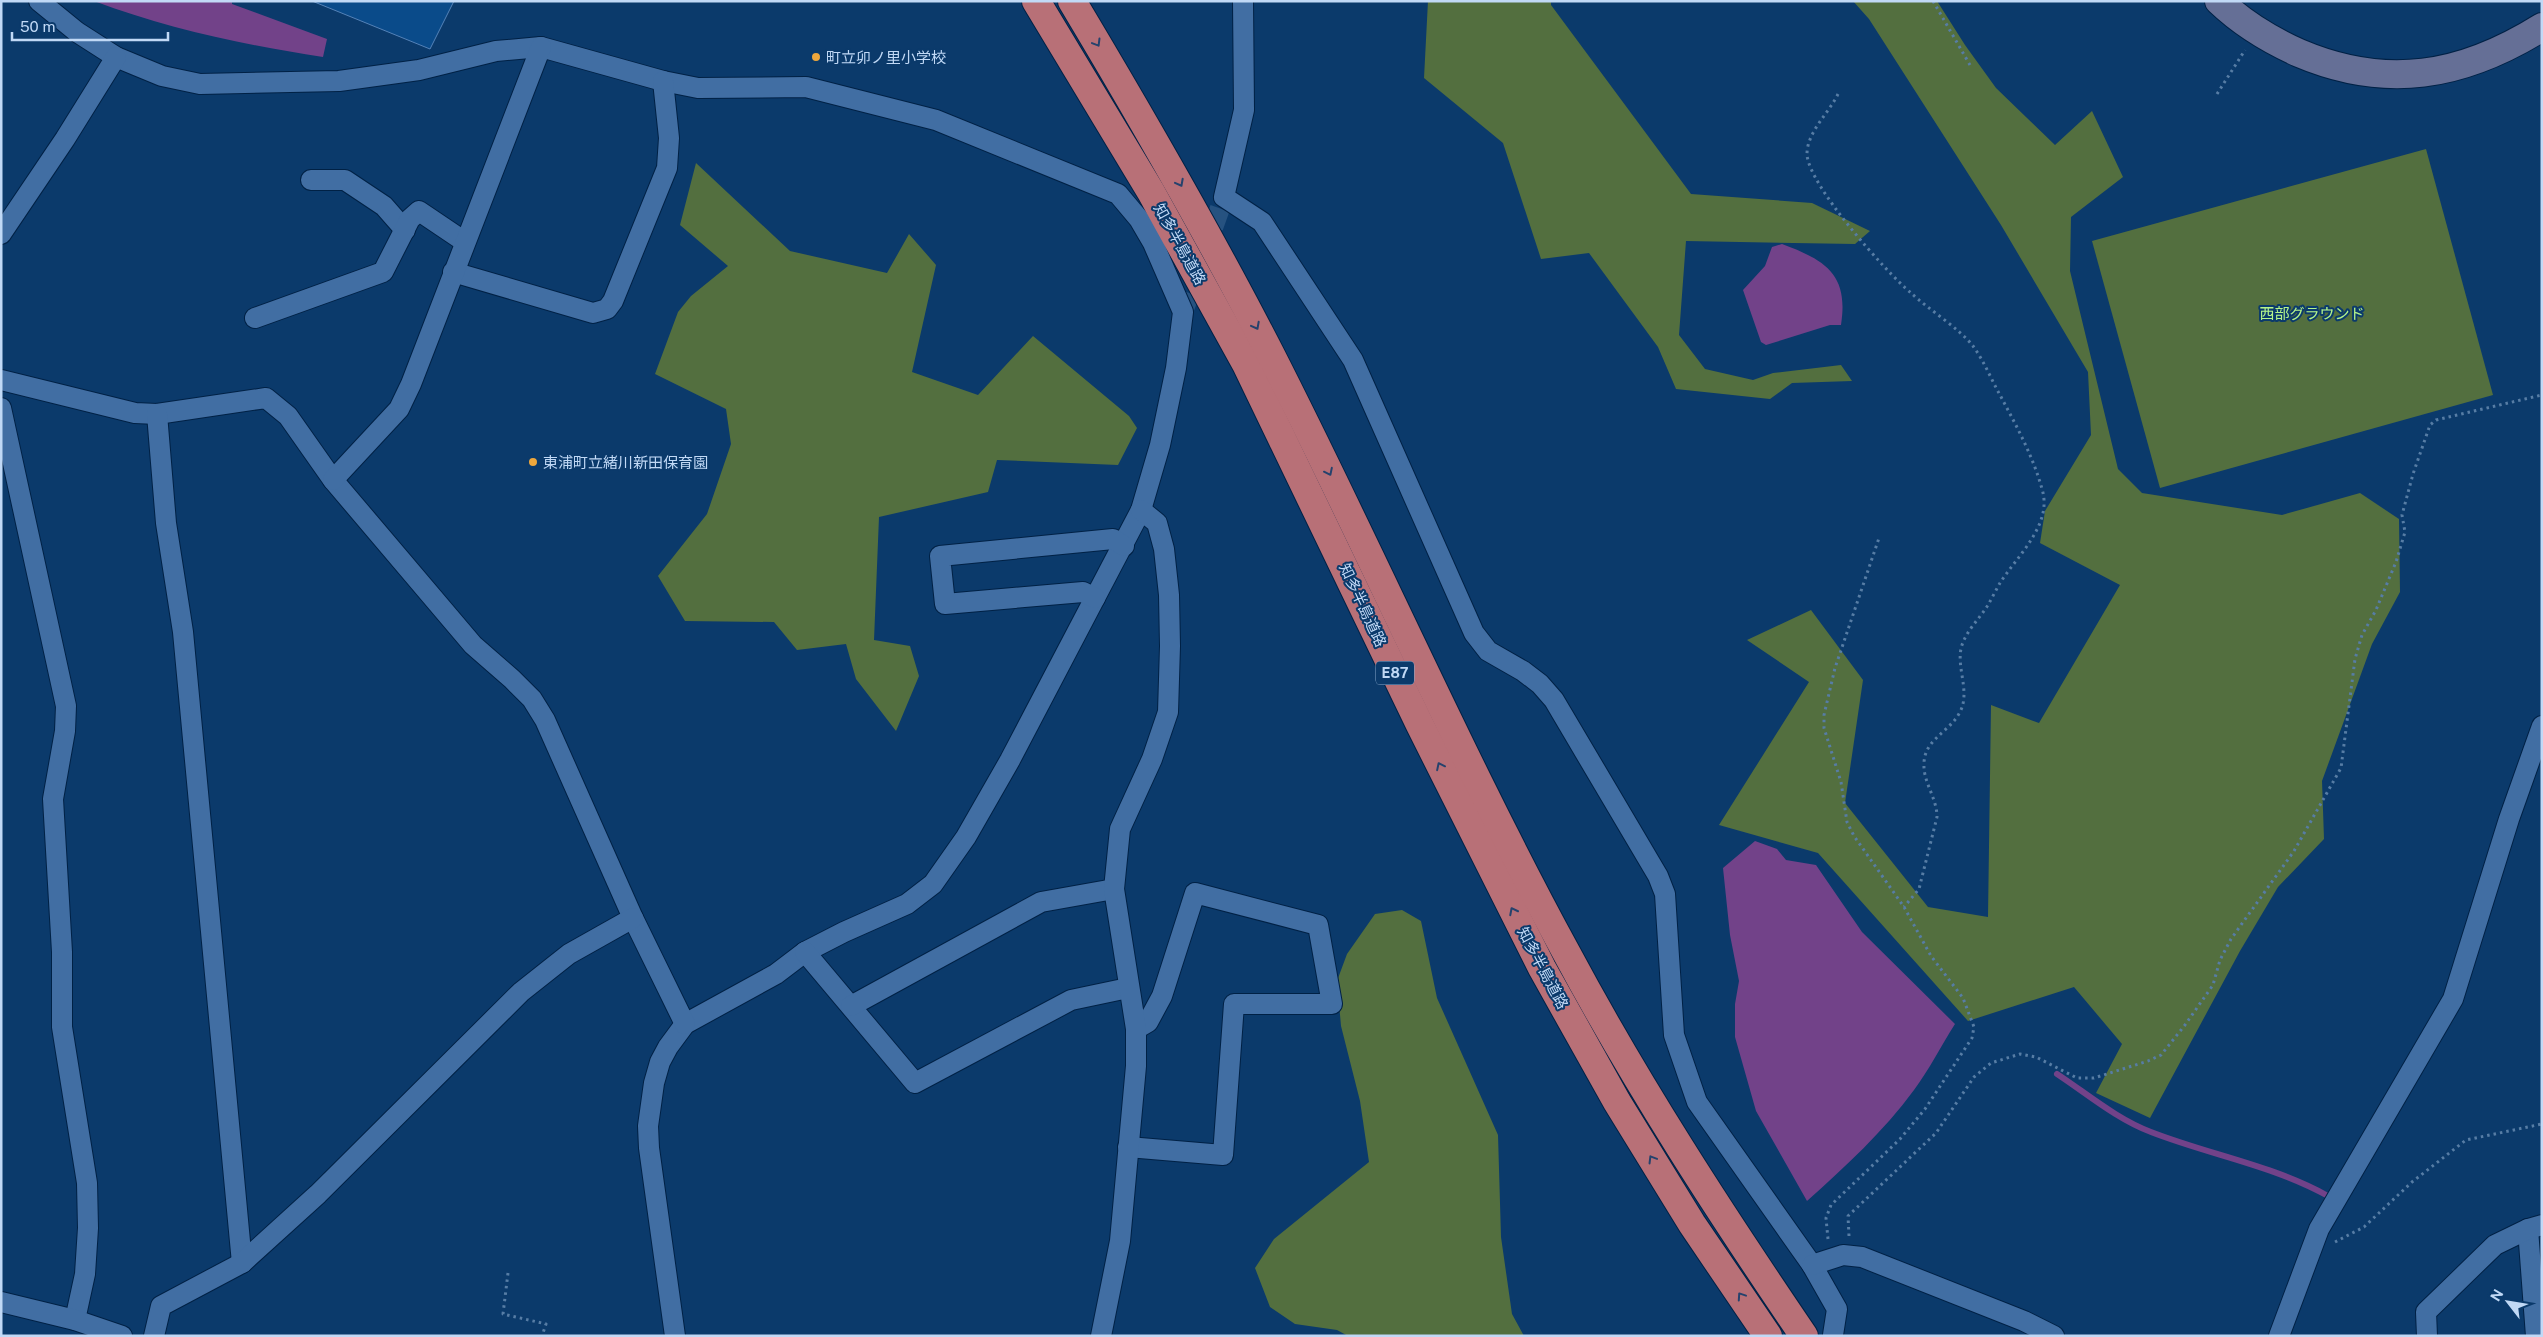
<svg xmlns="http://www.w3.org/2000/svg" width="2543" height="1337" font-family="'Public Sans','Noto Sans JP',sans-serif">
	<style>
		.green { fill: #536f3f }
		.water { fill: #724289 }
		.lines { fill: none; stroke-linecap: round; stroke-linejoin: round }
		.stream { stroke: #724289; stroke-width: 6 }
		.building { fill: #0a4b8a; stroke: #5482b8 }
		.street-tunnel { stroke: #265280; stroke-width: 20; stroke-dasharray: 20 10; stroke-linecap: butt }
		.street-casing { stroke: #002145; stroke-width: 22 }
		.secondary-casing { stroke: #002145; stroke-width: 30 }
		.highway-casing { stroke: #002145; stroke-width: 30 }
		.path { stroke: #577da5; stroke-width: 3; stroke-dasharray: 2.5 4; stroke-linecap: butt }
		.street { stroke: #416ea3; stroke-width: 20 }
		.secondary { stroke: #656f96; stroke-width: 28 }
		.highway { stroke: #b87077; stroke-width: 28 }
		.oneway { stroke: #25426d }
		.poi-dot { fill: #eea73c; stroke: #0b3a6b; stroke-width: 2 }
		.labels { text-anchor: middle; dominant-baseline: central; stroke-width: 4; stroke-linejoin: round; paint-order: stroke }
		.shield { fill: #0b3a6b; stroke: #8aa9cc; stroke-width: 1 }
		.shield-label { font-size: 14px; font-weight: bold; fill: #c1d9f6 }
		.poi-label { font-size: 15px; fill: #c1d9f6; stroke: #0b3a6b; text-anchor: start }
		.street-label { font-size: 15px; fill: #c1d9f6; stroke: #0b3a6b }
		.park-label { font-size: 15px; fill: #b6f58a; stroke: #0b3a6b }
	</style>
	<rect width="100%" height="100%" fill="#0b3a6b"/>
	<g class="green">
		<path d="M 1428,1 L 1551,1 L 1551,5 L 1691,194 L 1812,203 L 1870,231 L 1855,244 L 1686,241 L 1679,335 L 1705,369 L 1753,380 L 1773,373 L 1841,365 L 1852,381 L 1792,383 L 1770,399 L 1676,389 L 1658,347 L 1589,253 L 1541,259 L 1503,143 L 1424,78 Z"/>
		<path d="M 1853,1 L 1937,1 L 1965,45 L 1996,88 L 2055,145 L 2092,111 L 2123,177 L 2071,217 L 2070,271 L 2118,469 L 2142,493 L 2282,515 L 2360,493 L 2399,519 L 2400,592 L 2372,644 L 2322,781 L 2324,839 L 2278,887 L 2240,951 L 2150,1118 L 2096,1093 L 2122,1044 L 2074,987 L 1968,1021 L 1818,853 L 1719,825 L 1809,682 L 1747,640 L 1811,610 L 1863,680 L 1845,803 L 1928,907 L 1988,917 L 1991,705 L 2039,723 L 2120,585 L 2040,543 L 2045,511 L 2091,435 L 2088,372 L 2001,225 L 1869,19 Z"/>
		<path d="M 2426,149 L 2493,395 L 2160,488 L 2092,241 Z"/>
		<path d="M 696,163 L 790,251 L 887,273 L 909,234 L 936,265 L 912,372 L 978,395 L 1033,336 L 1129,416 L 1137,428 L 1118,465 L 997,460 L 988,492 L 879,517 L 874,640 L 910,646 L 919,676 L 896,731 L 856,679 L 846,644 L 797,650 L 774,622 L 685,621 L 658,576 L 707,514 L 731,444 L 726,409 L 655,374 L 678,312 L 691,296 L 728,266 L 680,225 Z"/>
		<path d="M 1402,910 L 1421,921 L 1437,998 L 1498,1135 L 1501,1237 L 1512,1314 L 1524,1336 L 1348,1336 L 1337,1330 L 1295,1324 L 1270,1307 L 1255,1268 L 1274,1239 L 1369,1162 L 1360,1101 L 1341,1026 L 1337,981 L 1347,954 L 1375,914 Z"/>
	</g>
	<g class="water">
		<path d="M 94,1 L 232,1 L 232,4 L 327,39 L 323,57 C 245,45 168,29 94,1 Z"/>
		<path d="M 1782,244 C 1825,260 1849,274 1841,325 L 1830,325 L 1766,345 L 1761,342 L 1743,290 L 1765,266 L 1772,247 Z"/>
		<path d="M 1755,841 L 1777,849 L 1786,860 L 1816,865 L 1862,932 L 1955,1024 C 1941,1046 1929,1070 1914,1090 C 1883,1132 1846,1166 1807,1201 L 1756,1111 L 1735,1037 L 1735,1004 L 1739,981 L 1730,935 L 1723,868 Z"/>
	</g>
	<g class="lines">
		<path class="stream" d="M 2057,1074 C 2086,1093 2118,1120 2151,1132 C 2210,1155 2272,1165 2328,1196"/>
	</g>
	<path class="building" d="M 312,1 L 454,1 L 430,49 Z"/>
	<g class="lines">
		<path class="street-tunnel" d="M 1183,312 L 1224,197"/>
		<defs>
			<g id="street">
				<path d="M 39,1 L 77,32 L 116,57 L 162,76 L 200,84 L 339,81 L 419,70 L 496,51 L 541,47 L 663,81 L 698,88 L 806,87 L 936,120 L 1118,194 L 1139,219 L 1153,243 L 1183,312 L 1176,368 L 1160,445 L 1141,510 L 1010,760 L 966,837 L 933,884 L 907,904 L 844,932 L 805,952 L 776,974 L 685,1024 L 668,1047 L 660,1062 L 654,1083 L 648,1126 L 649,1148 L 675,1336"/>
				<path d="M 1243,1 L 1244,110 L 1224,197 L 1262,222 L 1353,360 L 1474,633 L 1488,651 L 1523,671 L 1540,684 L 1554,700 L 1658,876 L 1665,894 L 1674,1035 L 1697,1102 L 1812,1265 L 1837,1309 L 1833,1335"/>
				<path d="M 311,180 L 345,180 L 384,206 L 405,230"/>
				<path d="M 1,234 L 65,139 L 116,57"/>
				<path d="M 453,272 L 593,313 L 607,309 L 613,301 L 667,168 L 669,138 L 663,81"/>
				<path d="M 255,318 L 383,272 L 410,219 L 419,211 L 465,242"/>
				<path d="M 1,380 L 135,413 L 157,414 L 266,398 L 288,416 L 333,480 L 473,645 L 512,679 L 532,699 L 545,720 L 633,918 L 685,1024"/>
				<path d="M 1,408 L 66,706 L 65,731 L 53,799 L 62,952 L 62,1027 L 87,1183 L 88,1228 L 85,1274 L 75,1320"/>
				<path d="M 157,414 L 166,523 L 183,632 L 242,1263"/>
				<path d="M 333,480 L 399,409 L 411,384 L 541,47"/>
				<path d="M 1095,598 L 1083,592 L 945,604 L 940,556 L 1113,539 L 1124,546"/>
				<path d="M 805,952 L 915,1083 L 1071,1000 L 1128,988"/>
				<path d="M 851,1006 L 1041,902 L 1114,889"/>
				<path d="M 1128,1147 L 1223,1155 L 1234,1004 L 1332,1004 L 1318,925 L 1195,893 L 1162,996 L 1148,1022 L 1136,1029"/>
				<path d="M 2528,1229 L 2536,1336"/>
				<path d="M 1812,1265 L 1843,1255 L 1862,1257 L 2024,1321 L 2054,1336"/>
				<path d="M 1,1302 L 75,1320 L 122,1336"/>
				<path d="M 154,1336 L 161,1306 L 242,1263 L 318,1194 L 521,992 L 569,954 L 633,918"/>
				<path d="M 1101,1336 L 1120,1241 L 1136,1066 L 1136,1029 L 1114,889 L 1120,829 L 1152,759 L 1168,712 L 1170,646 L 1169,595 L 1164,549 L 1157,523 L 1141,510"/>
				<path d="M 2279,1336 L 2319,1229 L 2453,999 L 2509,819 L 2542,726"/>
				<path d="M 2427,1336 L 2426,1312 L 2495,1245 L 2528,1229 L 2542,1225"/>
			</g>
			<path id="secondary" d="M 2219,1 C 2242,23 2270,40 2299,53 C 2386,90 2462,77 2542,27"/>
			<g id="highway">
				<path d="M 1036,1 L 1151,192 L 1246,364 L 1420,725 L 1542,968 L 1617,1102 L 1692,1224 L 1768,1336"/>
				<path d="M 1072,1 C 1142,118 1209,234 1271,355 C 1372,553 1460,757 1566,952 C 1637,1085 1719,1211 1804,1336"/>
			</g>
		</defs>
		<use href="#street" class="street-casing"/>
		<use href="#secondary" class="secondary-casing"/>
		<use href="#highway" class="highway-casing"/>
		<g class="path">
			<path d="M 1933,1 L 1970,65"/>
			<path d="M 1838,94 C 1829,113 1807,132 1807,154 C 1808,185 1886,272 1911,293 C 1928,309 1960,329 1973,346 C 1984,361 1991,379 2000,395 C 2016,425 2033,456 2042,489 C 2053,524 2018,555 2000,583 C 1996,590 1992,598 1988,605 C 1980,618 1967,630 1962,645 C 1955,666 1971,691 1960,712 C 1950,732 1924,739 1924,764 C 1923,782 1937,798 1937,817 L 1919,889 L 1904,907"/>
			<path d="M 2217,94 L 2245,50"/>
			<path d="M 1849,1236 L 1848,1216 L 1936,1133 L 1974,1077 L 1991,1063 L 2020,1054 L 2036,1057 L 2077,1078 L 2094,1078 L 2148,1061 L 2161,1055 L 2185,1025 L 2213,985 L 2220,960 L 2231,939 L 2294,851 L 2341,768 L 2355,659 L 2362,635 L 2376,610 L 2396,562 L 2405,532 L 2402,515 L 2413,474 L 2430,425 L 2436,420 L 2542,395"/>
			<path d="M 1828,1239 L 1826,1218 L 1831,1205 L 1900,1139 L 1925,1109 L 1972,1038 L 1974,1027 L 1963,998 L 1931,956 L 1904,907 L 1854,836 L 1847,822 L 1841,782 L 1824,728 L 1824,715 L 1835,668 L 1879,538"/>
			<path d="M 2335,1242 L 2364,1227 L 2412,1182 L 2466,1140 L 2542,1124"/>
			<path d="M 508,1273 L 503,1314 L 546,1324 L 542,1336"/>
		</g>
		<use href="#street" class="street"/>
		<use href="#secondary" class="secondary"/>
		<use href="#highway" class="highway"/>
	</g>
	<defs><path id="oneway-chevron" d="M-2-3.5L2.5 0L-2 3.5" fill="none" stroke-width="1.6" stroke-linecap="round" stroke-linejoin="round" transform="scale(1.25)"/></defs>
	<g class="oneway">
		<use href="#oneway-chevron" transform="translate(1097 43) rotate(59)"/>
		<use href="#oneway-chevron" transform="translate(1180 183) rotate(62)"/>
		<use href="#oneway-chevron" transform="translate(1256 326) rotate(62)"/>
		<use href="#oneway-chevron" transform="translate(1329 472) rotate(64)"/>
		<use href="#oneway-chevron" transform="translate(1440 766) rotate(-116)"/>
		<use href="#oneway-chevron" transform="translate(1513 911) rotate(-117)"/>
		<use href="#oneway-chevron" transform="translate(1652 1159) rotate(-121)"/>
		<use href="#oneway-chevron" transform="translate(1741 1296) rotate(-124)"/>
	</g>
	<g class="poi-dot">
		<circle cx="816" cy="57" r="5"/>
		<circle cx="533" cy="462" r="5"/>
	</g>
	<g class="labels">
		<rect class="shield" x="1376" y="661.5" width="38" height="23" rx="4"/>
		<g class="shield-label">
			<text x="1395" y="673">E87</text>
		</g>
		<g class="poi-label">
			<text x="826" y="57">町立卯ノ里小学校</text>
			<text x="543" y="462">東浦町立緒川新田保育園</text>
		</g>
		<g class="street-label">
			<text transform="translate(1180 244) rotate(61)">知多半島道路</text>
			<text transform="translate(1363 605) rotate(65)">知多半島道路</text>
			<text transform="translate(1543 968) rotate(62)">知多半島道路</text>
		</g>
		<g class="park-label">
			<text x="2312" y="313">西部グラウンド</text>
		</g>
	</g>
	<rect width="2543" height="1337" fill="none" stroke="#c1d9f6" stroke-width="5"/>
	<g transform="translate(2508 1302) rotate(301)" stroke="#0b3a6b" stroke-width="4" paint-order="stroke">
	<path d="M0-4L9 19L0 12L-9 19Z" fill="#c1d9f6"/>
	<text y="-8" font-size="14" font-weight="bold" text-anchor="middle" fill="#c1d9f6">N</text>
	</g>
	<path d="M12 32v8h156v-8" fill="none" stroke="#c1d9f6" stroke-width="2.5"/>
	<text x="20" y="32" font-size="15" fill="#c1d9f6" stroke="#0b3a6b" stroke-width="4" paint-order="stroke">50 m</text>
</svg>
